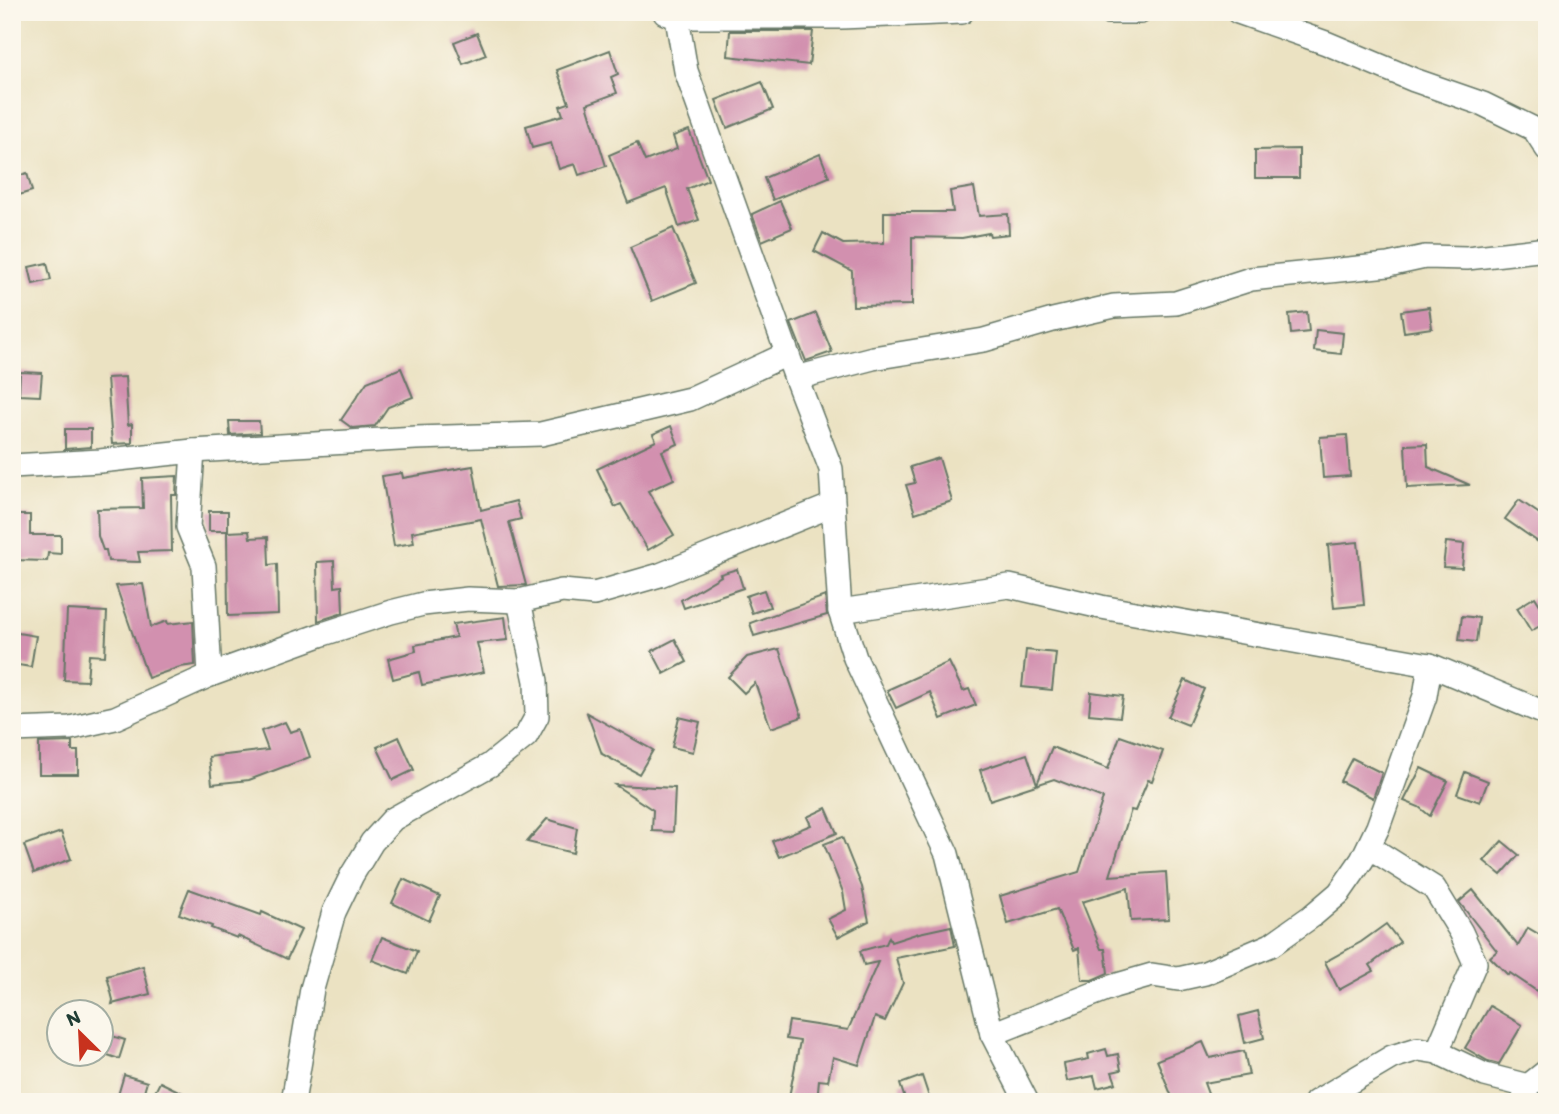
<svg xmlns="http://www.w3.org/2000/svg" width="1559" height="1114" font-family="Itim,sans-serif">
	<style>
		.building { fill: #d290af }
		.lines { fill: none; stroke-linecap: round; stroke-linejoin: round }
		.minor-casing { stroke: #676; stroke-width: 26 }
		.minor { stroke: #fff; stroke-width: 23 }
	</style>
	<rect width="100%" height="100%" fill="#fbf7ec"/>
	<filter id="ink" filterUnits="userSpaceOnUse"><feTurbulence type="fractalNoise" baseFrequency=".0143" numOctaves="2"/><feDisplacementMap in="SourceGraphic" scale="14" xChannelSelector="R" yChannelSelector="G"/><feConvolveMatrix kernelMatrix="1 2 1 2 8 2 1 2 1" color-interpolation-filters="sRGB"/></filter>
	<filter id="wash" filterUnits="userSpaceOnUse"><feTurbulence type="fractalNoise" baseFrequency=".00686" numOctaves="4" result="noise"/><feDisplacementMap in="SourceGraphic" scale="28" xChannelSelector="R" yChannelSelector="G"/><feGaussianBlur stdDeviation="1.57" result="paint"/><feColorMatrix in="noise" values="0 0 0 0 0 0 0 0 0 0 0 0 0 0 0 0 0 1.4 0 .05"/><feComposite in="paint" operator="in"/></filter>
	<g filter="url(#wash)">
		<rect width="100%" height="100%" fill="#ebe2c2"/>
		<g id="blocks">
			<g class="building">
				<path d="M 730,31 L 813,31 L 809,65 L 728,56 Z"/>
				<path d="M 477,33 L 486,55 L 463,64 L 454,42 Z"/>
				<path d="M 610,50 L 618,74 L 611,77 L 617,93 L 587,104 L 606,166 L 579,175 L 575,164 L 559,169 L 551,143 L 532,148 L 526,126 L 563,115 L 560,106 L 569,103 L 557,70 Z"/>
				<path d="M 762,82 L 773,109 L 727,128 L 716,100 Z"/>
				<path d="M 689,130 L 708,180 L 687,189 L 699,220 L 679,227 L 666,188 L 628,203 L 609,155 L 637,143 L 645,161 L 677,149 L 673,136 Z"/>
				<path d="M 1299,149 L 1299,178 L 1255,178 L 1255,150 Z"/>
				<path d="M 820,154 L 829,177 L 773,200 L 764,178 Z"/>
				<path d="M 27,173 L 32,191 L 16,196 L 12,178 Z"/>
				<path d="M 974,187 L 979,216 L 1008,214 L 1009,234 L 990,236 L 989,233 L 962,238 L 912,237 L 912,305 L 853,306 L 852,271 L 814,251 L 823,233 L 843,244 L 884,243 L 884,212 L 953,212 L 950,191 Z"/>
				<path d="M 780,201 L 792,228 L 762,241 L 752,214 Z"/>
				<path d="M 673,228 L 696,283 L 652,301 L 630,247 Z"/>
				<path d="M 47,263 L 51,280 L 33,284 L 29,267 Z"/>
				<path d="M 1429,307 L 1432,328 L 1404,332 L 1401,311 Z"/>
				<path d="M 1307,312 L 1309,332 L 1291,334 L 1289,314 Z"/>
				<path d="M 816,313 L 832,352 L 806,361 L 791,323 Z"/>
				<path d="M 1316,330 L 1343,333 L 1341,354 L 1314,351 Z"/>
				<path d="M 401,368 L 413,397 L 388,407 L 375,426 L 352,428 L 341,420 L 367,382 Z"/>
				<path d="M 20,372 L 42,373 L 40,396 L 19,395 Z"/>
				<path d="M 125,377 L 128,425 L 132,424 L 132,443 L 112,444 L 107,378 Z"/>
				<path d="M 229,421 L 259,421 L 260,433 L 230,435 Z"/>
				<path d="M 671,426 L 678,444 L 662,451 L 674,479 L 648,491 L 674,535 L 648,550 L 621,504 L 615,507 L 597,469 L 656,441 L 653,434 Z"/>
				<path d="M 65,429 L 91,429 L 91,447 L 65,449 Z"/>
				<path d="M 1347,435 L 1350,476 L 1323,478 L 1320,437 Z"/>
				<path d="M 1427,444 L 1428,467 L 1470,485 L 1407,488 L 1405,445 Z"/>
				<path d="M 939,458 L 952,501 L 915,513 L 906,485 L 915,483 L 910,467 Z"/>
				<path d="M 473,466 L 481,510 L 516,501 L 521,519 L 509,522 L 526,585 L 498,586 L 481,519 L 412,532 L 414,543 L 394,546 L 382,476 L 402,473 L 403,478 Z"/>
				<path d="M 177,476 L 176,495 L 171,495 L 172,551 L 138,552 L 140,562 L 108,561 L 106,550 L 103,550 L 98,536 L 97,509 L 143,508 L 142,478 Z"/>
				<path d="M 1519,500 L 1547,519 L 1547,548 L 1505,519 Z"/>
				<rect x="209" y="511" width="19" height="20"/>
				<path d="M 12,515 L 30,515 L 30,535 L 61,535 L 61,554 L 48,553 L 47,561 L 12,560 Z"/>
				<path d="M 249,531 L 250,538 L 268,537 L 269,565 L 277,564 L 278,614 L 228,616 L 227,532 Z"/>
				<path d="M 1358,542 L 1364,605 L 1334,608 L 1328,545 Z"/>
				<path d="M 1446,542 L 1464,544 L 1462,568 L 1443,567 Z"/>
				<path d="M 334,561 L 335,587 L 342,586 L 343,613 L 318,621 L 317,562 Z"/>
				<path d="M 737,569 L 743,588 L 684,608 L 681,600 L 721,576 L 720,574 Z"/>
				<path d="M 143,584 L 151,627 L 167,621 L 168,624 L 193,621 L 195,665 L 180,667 L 148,678 L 116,586 Z"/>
				<path d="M 764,590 L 770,607 L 752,613 L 746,596 Z"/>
				<path d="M 825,596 L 827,615 L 754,636 L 750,623 Z"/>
				<path d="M 1535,597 L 1547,616 L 1547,622 L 1531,631 L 1517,608 Z"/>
				<path d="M 67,610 L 107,612 L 105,656 L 89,655 L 87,681 L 64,680 Z"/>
				<path d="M 1462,616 L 1479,618 L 1476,642 L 1459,640 Z"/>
				<path d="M 505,617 L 508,640 L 477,643 L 484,672 L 422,685 L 419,672 L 393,679 L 388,659 L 416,651 L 415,645 L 456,637 L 453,624 Z"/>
				<path d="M 12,632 L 36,636 L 31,667 L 12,664 Z"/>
				<path d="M 675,639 L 687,662 L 664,674 L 652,651 Z"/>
				<path d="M 779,649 L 802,717 L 771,728 L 755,683 L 744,693 L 728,677 L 747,657 Z"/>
				<path d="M 1026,650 L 1056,653 L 1052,690 L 1022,687 Z"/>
				<path d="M 949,662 L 963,691 L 969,689 L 976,705 L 941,719 L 930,692 L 896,708 L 887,690 Z"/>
				<path d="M 1185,680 L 1204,689 L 1188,725 L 1168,717 Z"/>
				<path d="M 1091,692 L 1123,696 L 1120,717 L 1089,714 Z"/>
				<path d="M 587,713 L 653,750 L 639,774 L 602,754 Z"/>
				<path d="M 679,717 L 700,722 L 693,752 L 672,747 Z"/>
				<path d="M 285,722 L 290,732 L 300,729 L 310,757 L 249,780 L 212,784 L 209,757 L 268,750 L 261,731 Z"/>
				<path d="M 1120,736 L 1163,751 L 1152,781 L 1148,780 L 1135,811 L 1131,810 L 1110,876 L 1166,872 L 1169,919 L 1131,921 L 1128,888 L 1082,902 L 1101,949 L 1105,949 L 1108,973 L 1092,980 L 1082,980 L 1079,948 L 1074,950 L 1057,909 L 1008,924 L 1000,896 L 1079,872 L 1103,798 L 1054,779 L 990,800 L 980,770 L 1027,754 L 1037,784 L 1052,747 L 1108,769 Z"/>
				<path d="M 399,737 L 414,770 L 393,780 L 377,747 Z"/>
				<path d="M 72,742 L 72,751 L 78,751 L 78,774 L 39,774 L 39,743 Z"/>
				<path d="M 1352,758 L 1382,773 L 1373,798 L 1340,781 Z"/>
				<path d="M 1421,768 L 1448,781 L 1430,816 L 1419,807 L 1404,801 Z"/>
				<path d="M 1465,772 L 1488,781 L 1480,802 L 1457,794 Z"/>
				<path d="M 615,785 L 675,788 L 673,832 L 652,831 L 653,810 Z"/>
				<path d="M 826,808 L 837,833 L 779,857 L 772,841 L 811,825 L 807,817 Z"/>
				<path d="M 547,819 L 577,828 L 573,853 L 527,842 Z"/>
				<path d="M 61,832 L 71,859 L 34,873 L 24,845 Z"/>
				<path d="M 842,837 L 862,887 L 869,921 L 838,937 L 828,919 L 846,910 L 843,892 L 824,844 Z"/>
				<path d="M 1502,841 L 1519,855 L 1501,875 L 1484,861 Z"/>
				<path d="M 403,879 L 440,896 L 429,921 L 392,903 Z"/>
				<path d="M 189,889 L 261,915 L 262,912 L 301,930 L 287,959 L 238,936 L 237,938 L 211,928 L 212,926 L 179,914 Z"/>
				<path d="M 1473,890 L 1518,946 L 1528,928 L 1547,939 L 1547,998 L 1510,973 L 1508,975 L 1490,957 L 1497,951 L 1459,902 Z"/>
				<path d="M 1386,924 L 1400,942 L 1370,965 L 1374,971 L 1339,990 L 1325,962 L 1361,942 Z"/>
				<path d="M 951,926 L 955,946 L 896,958 L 903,983 L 885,1021 L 875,1017 L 859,1065 L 833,1057 L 828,1081 L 819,1080 L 817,1102 L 788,1102 L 800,1041 L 786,1039 L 789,1021 L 848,1030 L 878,962 L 864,965 L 860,951 L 886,944 L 889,937 L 891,942 L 919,933 Z"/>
				<path d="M 382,937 L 417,951 L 408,974 L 372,960 Z"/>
				<path d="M 143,966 L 150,994 L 112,1004 L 113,1000 L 107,976 Z"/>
				<path d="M 1490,1006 L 1522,1025 L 1499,1064 L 1488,1061 L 1465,1048 Z"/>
				<path d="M 1258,1011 L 1264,1038 L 1245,1043 L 1239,1016 Z"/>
				<path d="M 102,1033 L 125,1040 L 119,1059 L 102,1053 Z"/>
				<path d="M 1203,1042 L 1210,1058 L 1244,1051 L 1249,1075 L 1204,1083 L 1211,1102 L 1174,1102 L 1157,1060 Z"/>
				<path d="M 1106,1049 L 1108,1056 L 1118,1054 L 1121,1070 L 1112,1072 L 1116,1083 L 1097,1088 L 1094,1076 L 1067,1081 L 1064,1064 L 1089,1059 L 1088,1054 Z"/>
				<path d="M 124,1075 L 147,1082 L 141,1102 L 116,1102 Z"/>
				<path d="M 922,1076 L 929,1097 L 914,1102 L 906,1102 L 900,1084 Z"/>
				<path d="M 160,1082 L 201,1102 L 150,1102 Z"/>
			</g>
		</g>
	</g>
	<g filter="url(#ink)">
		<use href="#blocks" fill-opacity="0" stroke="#676" stroke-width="2"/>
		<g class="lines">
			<defs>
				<g id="minor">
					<path d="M 676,12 L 686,71 L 796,378 L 831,469 L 840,611 L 855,658 L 947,854 L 992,1034 L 1027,1102"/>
					<path d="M 1108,12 L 1140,12"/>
					<path d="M 1238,12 L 1326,43 L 1414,80 L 1483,104 L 1534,129 L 1547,149"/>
					<path d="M 665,13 L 678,17 L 841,17 L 962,12"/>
					<path d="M 796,378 L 873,358 L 984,340 L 1053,320 L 1114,306 L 1176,303 L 1251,279 L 1388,265 L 1425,257 L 1467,258 L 1547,249"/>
					<path d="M 12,466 L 100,461 L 193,451 L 416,438 L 541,434 L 690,399 L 787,354"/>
					<path d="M 840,611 L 1009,586 L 1101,607 L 1430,665 L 1547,714"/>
					<path d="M 210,675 L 320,635 L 391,612 L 423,604 L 468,599 L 519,601 L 562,591 L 594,594 L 660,575 L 833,505"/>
					<path d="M 12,730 L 70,728 L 115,718 L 210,675 L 204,566 L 188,527 L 193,451"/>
					<path d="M 1369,847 L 1434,888 L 1461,932 L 1475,963 L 1437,1052"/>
					<path d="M 992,1034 L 1114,986 L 1152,975 L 1178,979 L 1205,973 L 1271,945 L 1312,916 L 1339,893 L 1362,860 L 1378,827 L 1425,696 L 1430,665"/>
					<path d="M 293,1102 L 312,989 L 334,912 L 352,875 L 372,842 L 393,819 L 490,765 L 526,736 L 537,716 L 536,681 L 519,601"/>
					<path d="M 1316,1102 L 1392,1057 L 1418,1049 L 1437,1052 L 1485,1075 L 1528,1086"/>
					<path d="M 1523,1102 L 1528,1086 L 1547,1071"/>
				</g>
			</defs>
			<use href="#minor" class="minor-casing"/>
			<use href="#minor" class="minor"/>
		</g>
	</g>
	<rect width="1559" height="1114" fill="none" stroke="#fbf7ec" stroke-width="42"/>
	<g transform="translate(80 1033) rotate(336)"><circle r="33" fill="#fbf7ec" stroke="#a3ada2" stroke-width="2"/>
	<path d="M0-5L12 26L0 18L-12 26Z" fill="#c8321e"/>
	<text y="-10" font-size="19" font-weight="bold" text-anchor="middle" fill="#1f3d34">N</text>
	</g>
</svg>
